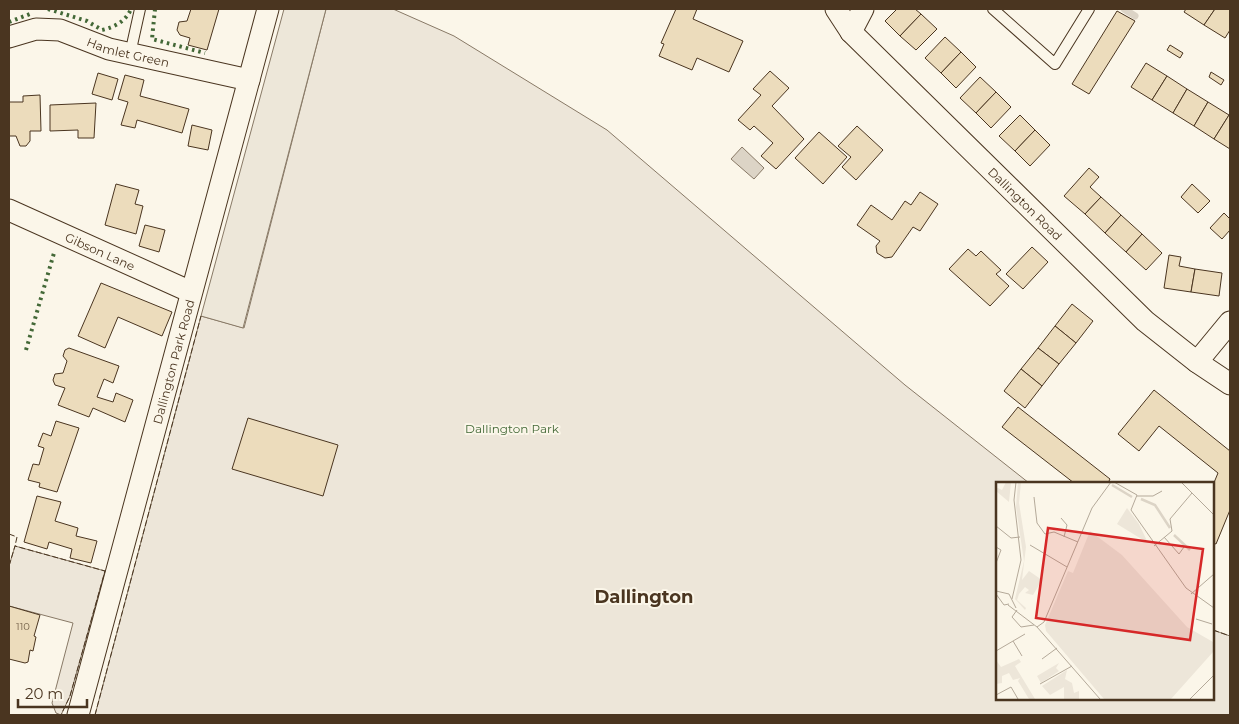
<svg xmlns="http://www.w3.org/2000/svg" width="1239" height="724" font-family="Montserrat,sans-serif">
	<style>
		.green { fill: #ede6d9; stroke: #887966 }
		.parking { fill: #ede7d9; stroke: #887966 }
		.water { fill: #dcd4c6; stroke: #887966 }
		.lines { fill: none; stroke-linecap: round; stroke-linejoin: round }
		.stream { stroke: #dcd4c6; stroke-width: 7 }
		.building { fill: #ecdcbc; stroke: #4a3520 }
		.service-casing { stroke: #4a3520; stroke-width: 12 }
		.minor-casing { stroke: #4a3520; stroke-width: 23 }
		.service { stroke: #fbf6e9; stroke-width: 10 }
		.minor { stroke: #fbf6e9; stroke-width: 21 }
		.hedge { stroke: #436837; stroke-width: 4; stroke-dasharray: 2.5 4; stroke-linecap: butt }
		.fence { stroke: #4a3520; stroke-width: 1; stroke-dasharray: 6 2.5; stroke-linecap: butt }
		.labels { text-anchor: middle; dominant-baseline: central; stroke-width: 4; stroke-linejoin: round; paint-order: stroke }
		.number-label { font-size: 10px; fill: #725f47 }
		.street-label { font-size: 12px; fill: #4a3520; stroke: #fbf6e9 }
		.park-label { font-size: 12px; fill: #436837; stroke: #fbf6e9 }
		.district-label { font-size: 18px; font-weight: bold; fill: #4a3520; stroke: #fbf6e9 }
		.inset-river { fill: none; stroke: #dcd4c6; stroke-width: 2.5 }
		.inset-road { fill: none; stroke: #b4a999; stroke-width: 1 }
		.view { fill: #d62828; fill-opacity: 0.15; stroke: #d62828; stroke-width: 2.5 }
		.inset-edge { fill: none; stroke: #4a3520; stroke-width: 2.5 }
	</style>
	<rect width="100%" height="100%" fill="#fbf6e9"/>
	<g class="green">
		<path d="M 326,9 L 393,9 L 454,36 L 607,130 L 905,385 L 1029,483 L 998,483 L 998,698 L 1213,698 L 1213,630 L 1230,636 L 1230,715 L 95,715 L 201,316 L 244,328 Z"/>
		<path d="M 15,546 L 105,571 L 70,696 L 61,715 L 56,713 L 52,703 L 73,623 L 9,606 L 9,566 Z"/>
	</g>
	<path class="parking" d="M 284,9 L 326,9 L 243,328 L 201,316 Z"/>
	<path class="water" d="M 742,147 L 764,168 L 754,179 L 731,159 Z"/>
	<g class="lines">
		<path class="stream" d="M 1124,9 L 1135,16"/>
	</g>
	<g class="building">
		<path d="M 191,9 L 219,9 L 207,50 L 188,45 L 190,38 L 180,35 L 177,30 L 179,22 L 187,21 Z"/>
		<path d="M 676,9 L 697,9 L 693,19 L 743,41 L 729,72 L 697,58 L 692,70 L 659,56 L 664,44 L 661,43 Z"/>
		<path d="M 897,9 L 915,9 L 921,14 L 900,36 L 885,21 Z"/>
		<path d="M 1186,9 L 1215,9 L 1204,25 L 1184,12 Z"/>
		<path d="M 1215,9 L 1230,9 L 1230,30 L 1225,38 L 1204,25 Z"/>
		<path d="M 1117,11 L 1135,21 L 1089,94 L 1072,84 Z"/>
		<path d="M 921,14 L 937,29 L 916,50 L 900,36 Z"/>
		<path d="M 945,37 L 961,52 L 941,73 L 925,58 Z"/>
		<path d="M 1170,45 L 1183,53 L 1180,58 L 1167,50 Z"/>
		<path d="M 961,52 L 976,67 L 956,88 L 941,73 Z"/>
		<path d="M 1146,63 L 1167,76 L 1152,100 L 1131,87 Z"/>
		<path d="M 770,71 L 789,88 L 772,106 L 804,139 L 776,169 L 761,156 L 773,143 L 754,126 L 750,130 L 738,120 L 761,95 L 753,89 Z"/>
		<path d="M 1211,72 L 1224,80 L 1221,85 L 1209,77 Z"/>
		<path d="M 98,73 L 118,79 L 112,100 L 92,94 Z"/>
		<path d="M 125,75 L 144,80 L 140,96 L 189,109 L 182,133 L 137,120 L 135,128 L 121,125 L 128,102 L 118,99 Z"/>
		<path d="M 1167,76 L 1187,89 L 1173,113 L 1152,100 Z"/>
		<path d="M 980,77 L 996,92 L 976,113 L 960,98 Z"/>
		<path d="M 1187,89 L 1208,102 L 1194,126 L 1173,113 Z"/>
		<path d="M 996,92 L 1011,107 L 991,128 L 976,113 Z"/>
		<path d="M 40,95 L 41,131 L 30,131 L 30,141 L 26,146 L 20,146 L 16,136 L 9,136 L 9,102 L 23,102 L 23,96 Z"/>
		<path d="M 1208,102 L 1229,115 L 1214,139 L 1194,126 Z"/>
		<path d="M 96,103 L 94,138 L 78,138 L 78,130 L 50,131 L 50,105 Z"/>
		<path d="M 1020,115 L 1035,130 L 1015,151 L 999,136 Z"/>
		<path d="M 1229,115 L 1230,115 L 1230,149 L 1214,139 Z"/>
		<path d="M 192,125 L 212,130 L 208,150 L 188,146 Z"/>
		<path d="M 857,126 L 883,150 L 856,180 L 842,167 L 851,157 L 838,146 Z"/>
		<path d="M 1035,130 L 1050,145 L 1030,166 L 1015,151 Z"/>
		<path d="M 819,132 L 847,157 L 823,184 L 795,158 Z"/>
		<path d="M 1089,168 L 1099,177 L 1090,187 L 1101,197 L 1085,214 L 1064,196 Z"/>
		<path d="M 116,184 L 139,190 L 135,204 L 143,206 L 136,234 L 105,225 Z"/>
		<path d="M 1192,184 L 1210,201 L 1198,213 L 1181,197 Z"/>
		<path d="M 920,192 L 938,204 L 920,231 L 913,227 L 892,257 L 885,258 L 877,253 L 876,246 L 880,241 L 857,225 L 871,205 L 892,220 L 905,201 L 911,205 Z"/>
		<path d="M 1101,197 L 1121,215 L 1105,233 L 1085,214 Z"/>
		<path d="M 1224,213 L 1230,219 L 1230,230 L 1222,239 L 1210,228 Z"/>
		<path d="M 1121,215 L 1142,234 L 1126,252 L 1105,233 Z"/>
		<path d="M 145,225 L 165,230 L 159,252 L 139,246 Z"/>
		<path d="M 1142,234 L 1162,253 L 1146,270 L 1126,252 Z"/>
		<path d="M 1032,247 L 1048,262 L 1023,289 L 1006,274 Z"/>
		<path d="M 968,249 L 976,256 L 981,251 L 1001,270 L 996,274 L 1009,286 L 990,306 L 949,269 Z"/>
		<path d="M 1169,255 L 1181,257 L 1179,266 L 1195,269 L 1191,292 L 1164,288 Z"/>
		<path d="M 1195,269 L 1222,273 L 1219,296 L 1191,292 Z"/>
		<path d="M 101,283 L 172,312 L 162,336 L 118,317 L 105,348 L 78,336 Z"/>
		<path d="M 1072,304 L 1093,321 L 1076,343 L 1055,326 Z"/>
		<path d="M 1055,326 L 1076,343 L 1059,364 L 1038,348 Z"/>
		<path d="M 69,348 L 119,366 L 113,383 L 104,379 L 97,397 L 113,402 L 116,393 L 133,400 L 125,422 L 93,408 L 89,417 L 58,405 L 65,388 L 55,385 L 53,380 L 55,374 L 63,373 L 67,361 L 63,356 L 65,350 Z"/>
		<path d="M 1038,348 L 1059,364 L 1042,386 L 1021,369 Z"/>
		<path d="M 1021,369 L 1042,386 L 1025,408 L 1004,391 Z"/>
		<path d="M 1154,390 L 1230,451 L 1230,510 L 1216,544 L 1213,543 L 1213,485 L 1218,473 L 1159,426 L 1139,451 L 1118,434 Z"/>
		<path d="M 1018,407 L 1110,479 L 1108,483 L 1074,483 L 1002,427 Z"/>
		<path d="M 248,418 L 338,445 L 323,496 L 232,469 Z"/>
		<path d="M 56,421 L 79,428 L 57,492 L 39,487 L 40,483 L 28,480 L 33,464 L 39,465 L 44,448 L 38,446 L 43,433 L 51,436 Z"/>
		<path d="M 37,496 L 61,502 L 55,521 L 78,528 L 76,536 L 97,541 L 91,563 L 70,558 L 72,549 L 49,542 L 47,549 L 24,542 Z"/>
		<path d="M 9,606 L 40,615 L 34,636 L 36,637 L 33,651 L 30,650 L 28,662 L 25,663 L 9,659 Z"/>
	</g>
	<g class="lines">
		<defs>
			<g id="service">
				<path d="M 993,9 L 1055,64 L 1089,9"/>
				<path d="M 130,54 L 140,9"/>
			</g>
			<g id="minor">
				<path id="s1" d="M 836,9 L 851,32 L 1145,321 L 1197,362 L 1230,384"/>
				<path d="M 851,32 L 863,9"/>
				<path id="s2" d="M 9,37 L 36,29 L 60,30 L 109,49 L 249,80"/>
				<path id="s3" d="M 9,210 L 191,292"/>
				<path d="M 1197,362 L 1230,322"/>
				<path id="s4" d="M 78,715 L 268,9"/>
			</g>
		</defs>
		<use href="#service" class="service-casing"/>
		<use href="#minor" class="minor-casing"/>
		<use href="#service" class="service"/>
		<use href="#minor" class="minor"/>
		<g class="hedge">
			<path d="M 48,9 L 87,21 L 102,30 C 115,27 126,21 131,9"/>
			<path d="M 155,9 L 152,39 L 205,53"/>
			<path d="M 9,22 L 30,14"/>
			<path d="M 26,350 L 54,253"/>
		</g>
		<g class="fence">
			<path d="M 9,534 L 17,537 L 15,546"/>
			<path d="M 9,566 L 15,546 L 105,571 L 70,696 L 61,715"/>
			<path d="M 1213,630 L 1230,636"/>
			<path d="M 95,715 L 201,316"/>
		</g>
	</g>
	<g class="labels">
		<g class="number-label">
			<text x="23" y="626">110</text>
		</g>
		<g class="street-label">
			<text stroke="none"><textPath href="#s2" startOffset="124">Hamlet Green</textPath></text>
			<text stroke="none"><textPath href="#s1" startOffset="272">Dallington Road</textPath></text>
			<text stroke="none"><textPath href="#s3" startOffset="100">Gibson Lane</textPath></text>
			<text stroke="none"><textPath href="#s4" startOffset="366">Dallington Park Road</textPath></text>
		</g>
		<g class="park-label">
			<text x="512" y="428">Dallington Park</text>
		</g>
		<g class="district-label">
			<text x="644" y="597">Dallington</text>
		</g>
	</g>
	<g transform="translate(996 482)">
		<rect width="218" height="218" fill="#fbf6e9"/>
		<path d="M 10,0 L 15,0 L 13,20 L 0,9 L 0,5 L 6,8 ZM 22,0 L 25,0 L 23,21 L 30,65 L 26,98 L 33,89 L 46,98 L 37,113 L 29,111 L 33,108 L 29,105 L 23,112 L 21,118 L 30,126 L 29,128 L 19,117 L 28,79 L 20,25 ZM 131,26 L 143,42 L 152,61 L 121,42 ZM 94,49 L 126,73 L 191,145 L 217,160 L 217,170 L 175,217 L 108,217 L 50,149 L 49,143 L 72,89 L 77,91 ZM 23,177 L 25,180 L 19,184 L 39,217 L 33,217 L 22,199 L 24,196 L 17,198 L 13,191 L 6,194 L 6,201 L 0,202 L 0,178 L 5,185 ZM 63,181 L 60,186 L 63,189 L 45,201 L 41,194 ZM 71,188 L 69,197 L 76,201 L 78,211 L 83,209 L 83,217 L 68,217 L 68,205 L 54,213 L 46,204 Z" fill="#ede6d9"/>
		<path class="inset-river" d="M 116,3 L 136,15M 145,17 L 159,23 L 174,46M 178,53 L 194,68"/>
		<path class="inset-road" d="M 118,0 L 141,13 L 135,28 L 190,106 L 218,126M 185,0 L 218,33M 141,14 L 157,14 L 166,9M 38,15 L 41,41 L 49,52 L 58,50 L 82,60M 65,36 L 71,43 L 68,55M 0,44 L 15,56 L 24,55M 168,55 L 183,72 L 188,65M 34,63 L 71,85M 158,64 L 176,49 L 174,37 L 196,11M 0,65 L 5,68 L 0,81M 0,109 L 13,112 L 20,126M 0,112 L 8,123 L 13,122M 195,112 L 218,92M 16,117 L 25,78 L 18,18 L 20,0M 12,123 L 41,145 L 104,217M 21,128 L 16,135 L 25,145 L 38,143M 200,137 L 216,142M 41,145 L 48,140 L 96,26 L 115,0M 17,159 L 26,174M 0,169 L 29,152M 46,177 L 61,166M 44,202 L 76,184M 0,213 L 15,205 L 22,217M 194,217 L 218,193"/>
		<path class="view" d="M 52,46 L 207,67 L 194,158 L 40,136 Z"/>
		<rect width="218" height="218" class="inset-edge"/>
	</g>
	<rect width="1239" height="724" fill="none" stroke="#4a3520" stroke-width="20"/>
	<path d="M18 699v8h69v-8" fill="none" stroke="#4a3520" stroke-width="2.5"/>
	<text x="25" y="699" font-size="15" fill="#4a3520" stroke="#fbf6e9" stroke-width="4" paint-order="stroke">20 m</text>
</svg>
